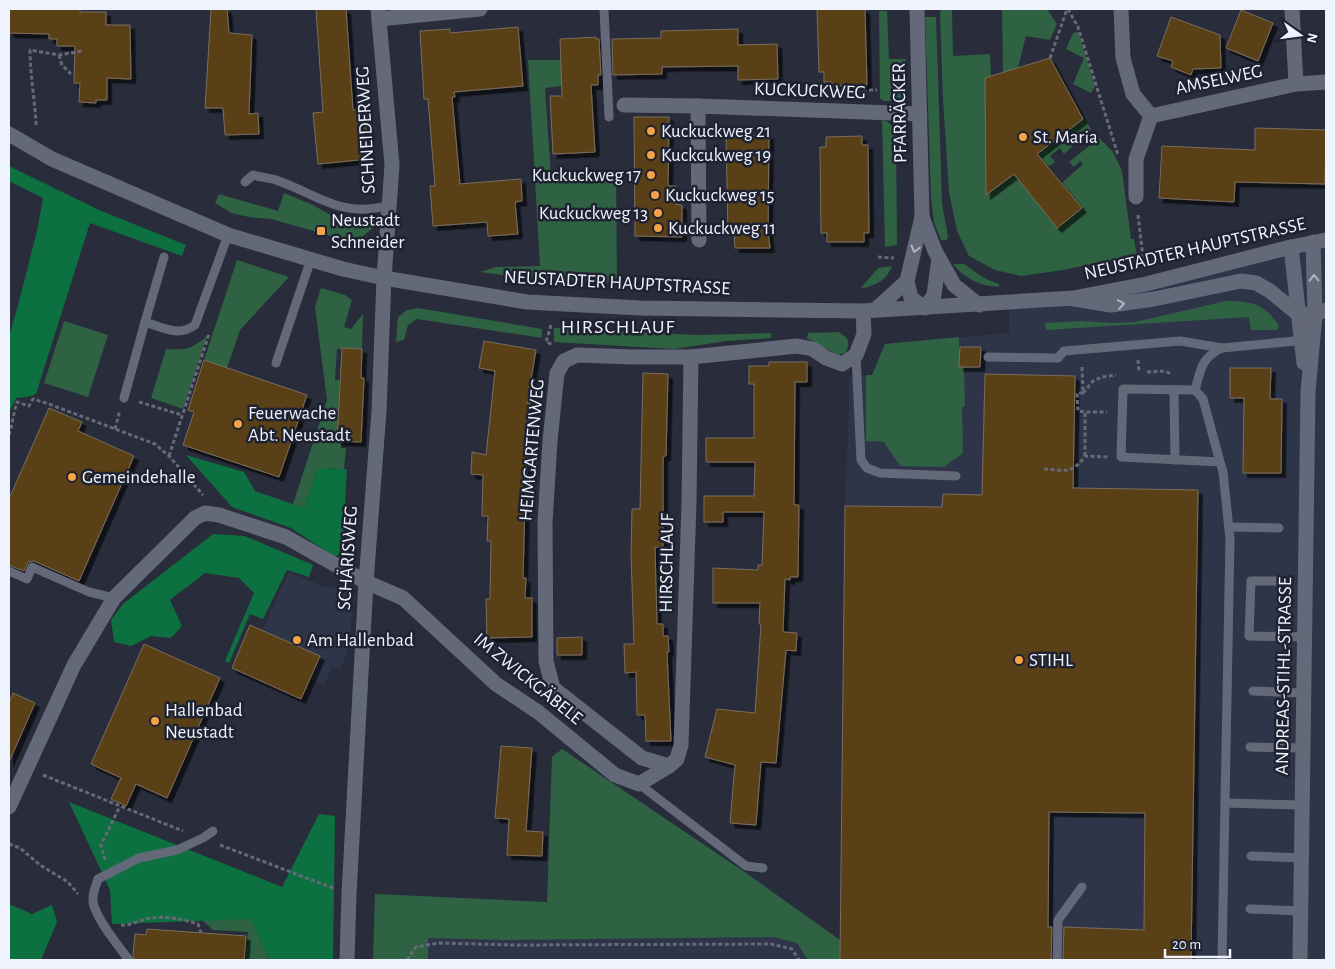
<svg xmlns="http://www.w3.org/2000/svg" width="1335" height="969" font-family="'Alegreya Sans',sans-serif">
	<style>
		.built { fill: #2f3549 }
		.green { fill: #2f6143 }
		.forest { fill: #0d7040 }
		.building { fill: #5a3f15; stroke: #7a6e5f; filter: url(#shadow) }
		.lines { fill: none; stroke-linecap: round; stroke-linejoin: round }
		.path { stroke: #666a77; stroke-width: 3; stroke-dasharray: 4 2.5; stroke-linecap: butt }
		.service { stroke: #64697a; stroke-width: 9 }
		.minor { stroke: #64697a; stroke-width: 15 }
		.tertiary { stroke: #64697a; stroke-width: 15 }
		.oneway { stroke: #b0b5c2 }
		.poi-dot { fill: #f5a346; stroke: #1e2231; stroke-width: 2 }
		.labels { text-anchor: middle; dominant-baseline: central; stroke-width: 5; stroke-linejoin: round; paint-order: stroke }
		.street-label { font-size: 19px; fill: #eff3fd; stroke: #1e2231 }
		.poi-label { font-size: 19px; fill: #eff3fd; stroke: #1e2231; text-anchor: start }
		.neighbourhood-label { font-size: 20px; letter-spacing: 1px; fill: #eff3fd; stroke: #1e2231 }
	</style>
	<defs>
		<filter id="shadow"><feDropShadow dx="4.5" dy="4.5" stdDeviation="0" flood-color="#0009"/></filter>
	</defs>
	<rect width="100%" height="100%" fill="#282c3b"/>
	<g class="built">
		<path d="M 1326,240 L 1326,960 L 373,960 L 375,894 L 547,902 L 552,757 L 562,749 L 746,873 L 840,940 L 845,506 L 850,376 L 872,375 L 885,344 L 1009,333 L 1009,303 L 1073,298 Z"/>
		<path d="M 289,572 L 325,587 L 340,588 L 347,593 L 351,601 L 352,614 L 349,648 L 340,670 L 332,667 L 325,684 L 310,679 L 301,699 L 232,668 L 250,625 L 262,631 Z"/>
	</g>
	<g class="green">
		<path d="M 942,9 L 952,9 L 953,56 L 990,54 L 991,76 L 985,78 L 986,194 L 1023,167 L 1025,187 L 1057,228 L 1081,208 L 1062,183 L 1083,164 L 1080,161 L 1074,167 L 1069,162 L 1099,138 L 1113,152 L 1122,171 L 1131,239 L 1134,239 L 1137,255 L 1063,270 L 1021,276 L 995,270 L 969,256 L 957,231 L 949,193 L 943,100 L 940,12 Z"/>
		<path d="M 1002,9 L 1047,9 L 1057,24 L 1050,40 L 1026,36 L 1018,68 L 1003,72 Z"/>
		<path d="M 879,11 L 887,11 L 889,59 L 906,59 L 904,97 L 895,101 L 884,101 L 880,98 Z"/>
		<path d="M 925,17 L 936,17 L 942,201 C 943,214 947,226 948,238 L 946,240 L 941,240 L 934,223 L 931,198 Z"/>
		<path d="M 1078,32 L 1095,86 L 1091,93 L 1073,84 L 1084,58 L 1066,49 L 1073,33 Z"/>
		<path d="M 528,60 L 561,60 L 562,86 L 545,88 L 551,175 L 616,172 L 617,283 L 517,277 L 480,272 L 496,267 L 540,266 Z"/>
		<path d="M 1084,118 L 1091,129 L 1064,154 L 1060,148 L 1050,156 L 1055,162 L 1046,168 L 1036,154 Z"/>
		<path d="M 882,120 L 888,122 L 896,129 L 897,245 L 885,247 Z"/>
		<path d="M 284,193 L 313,205 L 334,217 L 345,220 L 372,217 L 376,221 L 373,228 L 358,240 L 342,239 L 271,219 L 249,217 L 231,213 L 215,203 L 219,194 L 278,211 Z"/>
		<path d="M 237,260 L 289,277 L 240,330 L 227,368 L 204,360 Z"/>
		<path d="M 953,264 L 964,264 L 984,278 L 999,284 L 999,287 C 980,286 965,279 953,264 Z"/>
		<path d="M 892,266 C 886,282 875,285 860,289 L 878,268 Z"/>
		<path d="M 321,288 L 345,295 L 352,300 L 344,327 L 351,329 L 363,314 L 362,349 L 337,349 L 335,380 L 340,380 L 337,441 L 341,441 L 341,448 L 346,448 L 344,469 L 318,468 L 304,508 L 293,504 L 327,400 L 315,307 Z"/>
		<path d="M 1226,301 C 1251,301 1264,303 1279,326 L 1277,330 L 1251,330 L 1249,317 L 1046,330 L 1045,323 L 1082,321 L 1112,323 L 1135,322 Z"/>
		<path d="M 418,308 L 542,329 L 542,338 L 417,319 L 408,325 L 404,340 L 396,342 L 398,317 L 407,310 Z"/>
		<path d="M 64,321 L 108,335 L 88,397 L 44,383 Z"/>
		<path d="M 554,328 L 698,335 L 771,333 L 771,338 L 726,341 L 674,349 L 554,342 Z"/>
		<path d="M 838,332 C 849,337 851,343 845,353 L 838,355 L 807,338 L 808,333 Z"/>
		<path d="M 207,336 L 183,409 L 151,398 L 166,349 C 186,350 192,349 207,336 Z"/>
		<path d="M 959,337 L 959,367 L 964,367 L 965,406 L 962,407 L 963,453 L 944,467 L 900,466 L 884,442 L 866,441 L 866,375 L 872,375 L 885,344 Z"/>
		<path d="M 562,749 L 746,873 L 840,940 L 840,960 L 808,960 L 797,943 L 774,937 L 509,940 L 428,938 L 428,960 L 373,960 L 375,894 L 547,902 L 552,757 Z"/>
		<path d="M 250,919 L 270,960 L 245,960 L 248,932 L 213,930 L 202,920 Z"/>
	</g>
	<g class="forest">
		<path d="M 9,166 L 99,210 L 186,245 L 182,256 L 90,223 L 36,394 L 27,397 L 16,398 L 10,411 L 9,410 L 9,336 L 17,309 L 37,231 L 43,198 L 9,181 Z"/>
		<path d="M 186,455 L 244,472 L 255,491 L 304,508 L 318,468 L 347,469 L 342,552 L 335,557 L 291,528 L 232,507 Z"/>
		<path d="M 213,534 L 245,536 L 313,565 L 309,577 L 287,570 L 263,619 L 250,614 L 229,663 L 225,661 L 254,593 L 239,578 L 205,573 L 170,600 L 182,626 L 171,638 L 151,636 L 131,646 L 114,642 L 111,620 L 123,604 Z"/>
		<path d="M 69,802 L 282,887 L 319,814 L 335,816 L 333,960 L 270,960 L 250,919 L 112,924 L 110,890 Z"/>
		<path d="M 9,904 L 32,914 L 52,905 L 57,922 L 41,960 L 9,960 Z"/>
	</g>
	<g class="building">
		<path d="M 9,9 L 80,9 L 80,12 L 106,12 L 106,25 L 130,25 L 131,79 L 107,78 L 107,100 L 96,100 L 96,103 L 79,102 L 80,83 L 74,83 L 75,46 L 57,46 L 57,39 L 49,39 L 49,34 L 9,33 Z"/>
		<path d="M 211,9 L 227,9 L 229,33 L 252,35 L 249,114 L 258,113 L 259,134 L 225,135 L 223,108 L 205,108 Z"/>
		<path d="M 316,9 L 346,9 L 353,110 L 364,109 L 369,159 L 318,164 L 313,113 L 323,112 Z"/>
		<path d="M 817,9 L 865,9 L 867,85 L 833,86 L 832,82 L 824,82 L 824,72 L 819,72 Z"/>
		<path d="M 1241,10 L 1273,23 L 1258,61 L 1226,48 Z"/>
		<path d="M 1171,17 L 1220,35 L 1221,68 L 1193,69 L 1191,75 L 1171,67 L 1173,61 L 1157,56 Z"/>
		<path d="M 518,27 L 523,86 L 454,92 L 455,97 L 452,97 L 460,184 L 521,179 L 522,201 L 515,202 L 518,234 L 488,236 L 487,222 L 433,226 L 430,186 L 435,186 L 428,99 L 424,99 L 420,31 L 450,29 L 450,33 Z"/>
		<path d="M 738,29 L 738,45 L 777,44 L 778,79 L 738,80 L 738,66 L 662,67 L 662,74 L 613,75 L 612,39 L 661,38 L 661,31 Z"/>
		<path d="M 596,37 L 596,39 L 599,39 L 601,75 L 598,75 L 598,85 L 591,85 L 595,152 L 553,154 L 550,96 L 562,96 L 560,39 Z"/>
		<path d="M 1050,58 L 1083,119 L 1037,154 L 1082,208 L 1057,228 L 1014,174 L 986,195 L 985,78 Z"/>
		<path d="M 634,117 L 669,117 L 668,186 L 676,186 L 675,204 L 682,205 L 682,237 L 635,236 Z"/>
		<path d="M 1255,128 L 1326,130 L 1325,184 L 1235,182 L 1234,202 L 1159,198 L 1162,146 L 1255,150 Z"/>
		<path d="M 769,135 L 768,231 L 770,248 L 735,248 L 734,231 L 728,231 L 726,136 Z"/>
		<path d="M 862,136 L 862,145 L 868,145 L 869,233 L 864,233 L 864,242 L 827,242 L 827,233 L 821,233 L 820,147 L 826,147 L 826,137 Z"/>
		<path d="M 484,341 L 536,350 L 527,403 L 530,403 L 526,450 L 528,451 L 525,502 L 523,578 L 526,578 L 525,598 L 532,598 L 532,637 L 487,638 L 486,599 L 490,599 L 491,541 L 487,541 L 488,516 L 482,516 L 483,475 L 471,474 L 472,452 L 486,455 L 495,371 L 479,368 Z"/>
		<path d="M 960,347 L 981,347 L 980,367 L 959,367 Z"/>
		<path d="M 342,348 L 362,349 L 361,378 L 364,378 L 361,442 L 337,441 Z"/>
		<path d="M 204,360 L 307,395 L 279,477 L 183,445 L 194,412 L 188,410 Z"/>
		<path d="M 769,362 L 807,362 L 807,382 L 795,382 L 794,505 L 799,505 L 798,577 L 790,577 L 790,580 L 785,579 L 783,632 L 797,633 L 796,651 L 786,650 L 776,763 L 761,762 L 756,825 L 730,823 L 735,765 L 705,757 L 717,709 L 755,713 L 761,624 L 759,624 L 760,603 L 713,603 L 713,568 L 758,570 L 758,565 L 762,565 L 764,512 L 723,512 L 723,522 L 704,522 L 704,496 L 754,496 L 755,462 L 706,462 L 706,438 L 754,438 L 754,384 L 749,384 L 749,366 L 769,366 Z"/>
		<path d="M 1230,368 L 1271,368 L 1270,399 L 1282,399 L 1281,473 L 1243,473 L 1244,398 L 1230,398 Z"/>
		<path d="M 643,373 L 668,374 L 666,456 L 663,456 L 663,547 L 655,547 L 657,624 L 663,624 L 663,636 L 668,636 L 669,652 L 667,652 L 671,741 L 646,741 L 645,715 L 637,715 L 636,672 L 625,673 L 624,644 L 634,644 L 631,554 L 632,509 L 640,509 Z"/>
		<path d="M 985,374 L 1075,376 L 1073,488 L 1198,490 L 1191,960 L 1063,960 L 1064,927 L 1144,930 L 1145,813 L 1049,812 L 1048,927 L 1052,927 L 1051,960 L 840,960 L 845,506 L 942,507 L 943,494 L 982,495 Z"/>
		<path d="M 49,408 L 82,422 L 78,431 L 134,456 L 79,581 L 34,561 L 28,562 L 24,571 L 9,565 L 9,499 Z"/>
		<path d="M 250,625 L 320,656 L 301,699 L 232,668 Z"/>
		<path d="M 582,637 L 582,655 L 557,655 L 557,638 Z"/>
		<path d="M 144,644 L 220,678 L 167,798 L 136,784 L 126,806 L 111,799 L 121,778 L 91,764 Z"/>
		<path d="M 13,693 L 35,703 L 9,762 L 9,703 Z"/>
		<path d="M 501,746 L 532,748 L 526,831 L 543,832 L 542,856 L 507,855 L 509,819 L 495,818 Z"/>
		<path d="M 147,929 L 246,936 L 244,960 L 135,960 L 133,955 L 135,934 L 146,935 Z"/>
	</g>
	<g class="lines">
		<g class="path">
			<path d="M 1068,9 L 1078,27 L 1118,155"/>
			<path d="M 59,55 L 62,65 L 71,74"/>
			<path d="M 1050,58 L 1067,9"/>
			<path d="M 830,90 L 877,90"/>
			<path d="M 36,125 C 35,100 30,75 30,50 L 59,55 L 82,51"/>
			<path d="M 1138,215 L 1144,266"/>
			<path d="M 878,257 L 894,258"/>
			<path d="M 551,325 L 546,342 L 554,345"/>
			<path d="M 1138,360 L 1139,373"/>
			<path d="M 1082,367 L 1083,393 L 1077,393 L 1078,411 L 1085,412"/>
			<path d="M 1147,372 L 1165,371 L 1169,373 L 1170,376"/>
			<path d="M 1083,393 L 1093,381 L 1102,377 L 1116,375"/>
			<path d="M 139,402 L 182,415"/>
			<path d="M 115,429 L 120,410"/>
			<path d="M 9,435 C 13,423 13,414 17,402 L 29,406 L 33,399 L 49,404 L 155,444 L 169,456 L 203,495"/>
			<path d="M 169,456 L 209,334"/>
			<path d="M 1085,456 L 1085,412 L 1107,412"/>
			<path d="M 1044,469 C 1064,470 1072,475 1085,456 L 1108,457"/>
			<path d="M 43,775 L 183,831"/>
			<path d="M 9,844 L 20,848 L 40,865 L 68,882 L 78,894"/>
			<path d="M 220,845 L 333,888"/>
			<path d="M 105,860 L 101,845 L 120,806"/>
			<path d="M 121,925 C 131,926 141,919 151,918 C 168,916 183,919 198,924 L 201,933"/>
			<path d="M 407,960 L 416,947 L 439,943 L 513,945 L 771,944 L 792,949 L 799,960"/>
		</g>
		<g class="service">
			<path d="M 604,9 L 609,117"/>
			<path d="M 245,182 L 253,175 C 260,177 268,178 276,180 C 319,195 341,219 390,205"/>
			<path d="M 145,322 L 164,257"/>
			<path d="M 856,355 L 861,460 L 867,468 L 880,473 L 956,476"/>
			<path d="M 988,357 L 1058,358 L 1064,351 L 1180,341 L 1222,348"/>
			<path d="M 276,363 L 311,259"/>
			<path d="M 1174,390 L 1175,460"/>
			<path d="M 1195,390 C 1201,369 1201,358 1222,348 L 1305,340"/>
			<path d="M 124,398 L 145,322 C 163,328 179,337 195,325 L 228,235"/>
			<path d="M 1220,462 L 1121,457 L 1123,389 L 1195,390 L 1203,399 L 1220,462 L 1223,472 L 1230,539 L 1222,960"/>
			<path d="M 1229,527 L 1279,528"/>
			<path d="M 9,571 L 27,579 L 32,567 L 89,592 L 114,598"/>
			<path d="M 1281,581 L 1251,581 L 1249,636 L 1306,637"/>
			<path d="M 1253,691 L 1305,693"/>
			<path d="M 1250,747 L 1303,748"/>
			<path d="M 639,784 L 746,866 L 763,868"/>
			<path d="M 1225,803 L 1301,805"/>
			<path d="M 1251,856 L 1301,858"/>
			<path d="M 1250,909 L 1301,911"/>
			<path d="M 129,960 C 118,945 100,924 94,906 C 91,897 95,888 98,879 L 139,858 L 177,850 L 203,838 L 213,831"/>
			<path d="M 1057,960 L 1058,920 L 1082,887"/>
		</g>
		<g class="minor">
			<path d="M 917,9 L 922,217 L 907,281 L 911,298 L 925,308 L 934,295 L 939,258"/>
			<path d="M 1121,9 L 1123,58 L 1133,94 L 1151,116 L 1136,159 L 1136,197"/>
			<path d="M 1292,9 L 1296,84"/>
			<path d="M 379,19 L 480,9"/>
			<path d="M 624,105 L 698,106"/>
			<path d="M 1151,116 L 1296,84 L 1326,82"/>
			<path d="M 922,217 L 935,251 L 954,285 L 979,305"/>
			<path d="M 699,240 L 698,106 L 920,114"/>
			<path d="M 1291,247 L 1304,363"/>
			<path d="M 1074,299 L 1111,305 L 1154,299 L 1241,281 L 1256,283 L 1270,291 L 1298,314 L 1315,314 L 1326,310"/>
			<path d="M 875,310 L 907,281"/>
			<path d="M 669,766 L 642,758 L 553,688 L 546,661 L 545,522 L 550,441 L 557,373 L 564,361 L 577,355 L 633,357 L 691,357 L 797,346 L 813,349 L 826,358 L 842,364 L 856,355 L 864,334 L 863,311"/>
			<path d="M 9,807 L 74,665 L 114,598 L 195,518 L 205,513 L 219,515 L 286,537 L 366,582 L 403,598 L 496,684 L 538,712 L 615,775 L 639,784 L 669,766 L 677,759 L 681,745 L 689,502 L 691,357"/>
			<path d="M 347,960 L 349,894 L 366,582 L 379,411 L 384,278 L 392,165 L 378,9"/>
			<path d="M 1300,960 L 1308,392 L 1315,314 L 1313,242"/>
		</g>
		<path class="tertiary" d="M 9,134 L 52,159 L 228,235 L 343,269 L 384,278 L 527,302 L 640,308 L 863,311 L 1073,298 L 1146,284 L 1291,247 L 1326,240"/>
	</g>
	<defs><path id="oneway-chevron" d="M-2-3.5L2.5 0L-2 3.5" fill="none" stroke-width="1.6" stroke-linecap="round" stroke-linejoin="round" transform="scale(1.25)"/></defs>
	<g class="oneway">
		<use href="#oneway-chevron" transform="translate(915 249) rotate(105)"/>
		<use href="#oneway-chevron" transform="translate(1314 278) rotate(-91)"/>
		<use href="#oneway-chevron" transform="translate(1121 304) rotate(-8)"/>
	</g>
	<g class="poi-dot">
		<circle cx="651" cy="131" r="5"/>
		<circle cx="1023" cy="137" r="5"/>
		<circle cx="651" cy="155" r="5"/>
		<circle cx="651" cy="175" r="5"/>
		<circle cx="655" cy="195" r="5"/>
		<circle cx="658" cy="213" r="5"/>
		<circle cx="658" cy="228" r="5"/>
		<rect x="316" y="226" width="10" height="10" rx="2.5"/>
		<circle cx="238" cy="424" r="5"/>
		<circle cx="72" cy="477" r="5"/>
		<circle cx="297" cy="640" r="5"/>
		<circle cx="1019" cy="660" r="5"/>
		<circle cx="155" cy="721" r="5"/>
	</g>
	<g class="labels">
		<g class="street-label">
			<text transform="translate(1219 80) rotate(-12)">AMSELWEG</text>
			<text transform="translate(810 91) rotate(2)">KUCKUCKWEG</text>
			<text transform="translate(900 113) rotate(-91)">PFARRÄCKER</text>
			<text transform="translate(366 130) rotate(-93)">SCHNEIDERWEG</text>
			<text transform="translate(1195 249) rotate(-13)">NEUSTADTER HAUPTSTRASSE</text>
			<text transform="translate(617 283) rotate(3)">NEUSTADTER HAUPTSTRASSE</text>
			<text transform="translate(532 450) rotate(-85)">HEIMGARTENWEG</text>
			<text transform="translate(348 558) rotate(-86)">SCHÄRISWEG</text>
			<text transform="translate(667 563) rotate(-89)">HIRSCHLAUF</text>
			<text transform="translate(1284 676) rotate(-89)">ANDREAS-STIHL-STRASSE</text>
			<text transform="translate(528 679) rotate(39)">IM ZWICKGÄBELE</text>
		</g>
		<g class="poi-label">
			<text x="661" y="131">Kuckuckweg 21</text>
			<text x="1033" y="137">St. Maria</text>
			<text x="661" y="155">Kuckcukweg 19</text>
			<text x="641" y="175" text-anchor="end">Kuckuckweg 17</text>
			<text x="665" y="195">Kuckuckweg 15</text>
			<text x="648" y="213" text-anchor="end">Kuckuckweg 13</text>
			<text x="331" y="220">Neustadt<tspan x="331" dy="22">Schneider</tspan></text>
			<text x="668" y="228">Kuckuckweg 11</text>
			<text x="248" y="413">Feuerwache<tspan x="248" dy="22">Abt. Neustadt</tspan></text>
			<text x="82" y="477">Gemeindehalle</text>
			<text x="307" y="640">Am Hallenbad</text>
			<text x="1029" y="660">STIHL</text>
			<text x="165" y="710">Hallenbad<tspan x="165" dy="22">Neustadt</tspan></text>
		</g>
		<g class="neighbourhood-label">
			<text x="618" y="327">HIRSCHLAUF</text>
		</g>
	</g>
	<rect width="1335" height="969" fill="none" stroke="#eff3fd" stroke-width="20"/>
	<g transform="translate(1300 35) rotate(104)" stroke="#1e2231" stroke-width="4" paint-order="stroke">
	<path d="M0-4L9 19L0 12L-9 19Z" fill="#eff3fd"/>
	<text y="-8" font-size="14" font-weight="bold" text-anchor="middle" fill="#eff3fd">N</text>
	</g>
	<path d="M1165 949v8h65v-8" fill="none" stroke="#eff3fd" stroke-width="2.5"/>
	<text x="1172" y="949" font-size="15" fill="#eff3fd" stroke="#1e2231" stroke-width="4" paint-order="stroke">20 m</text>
</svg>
